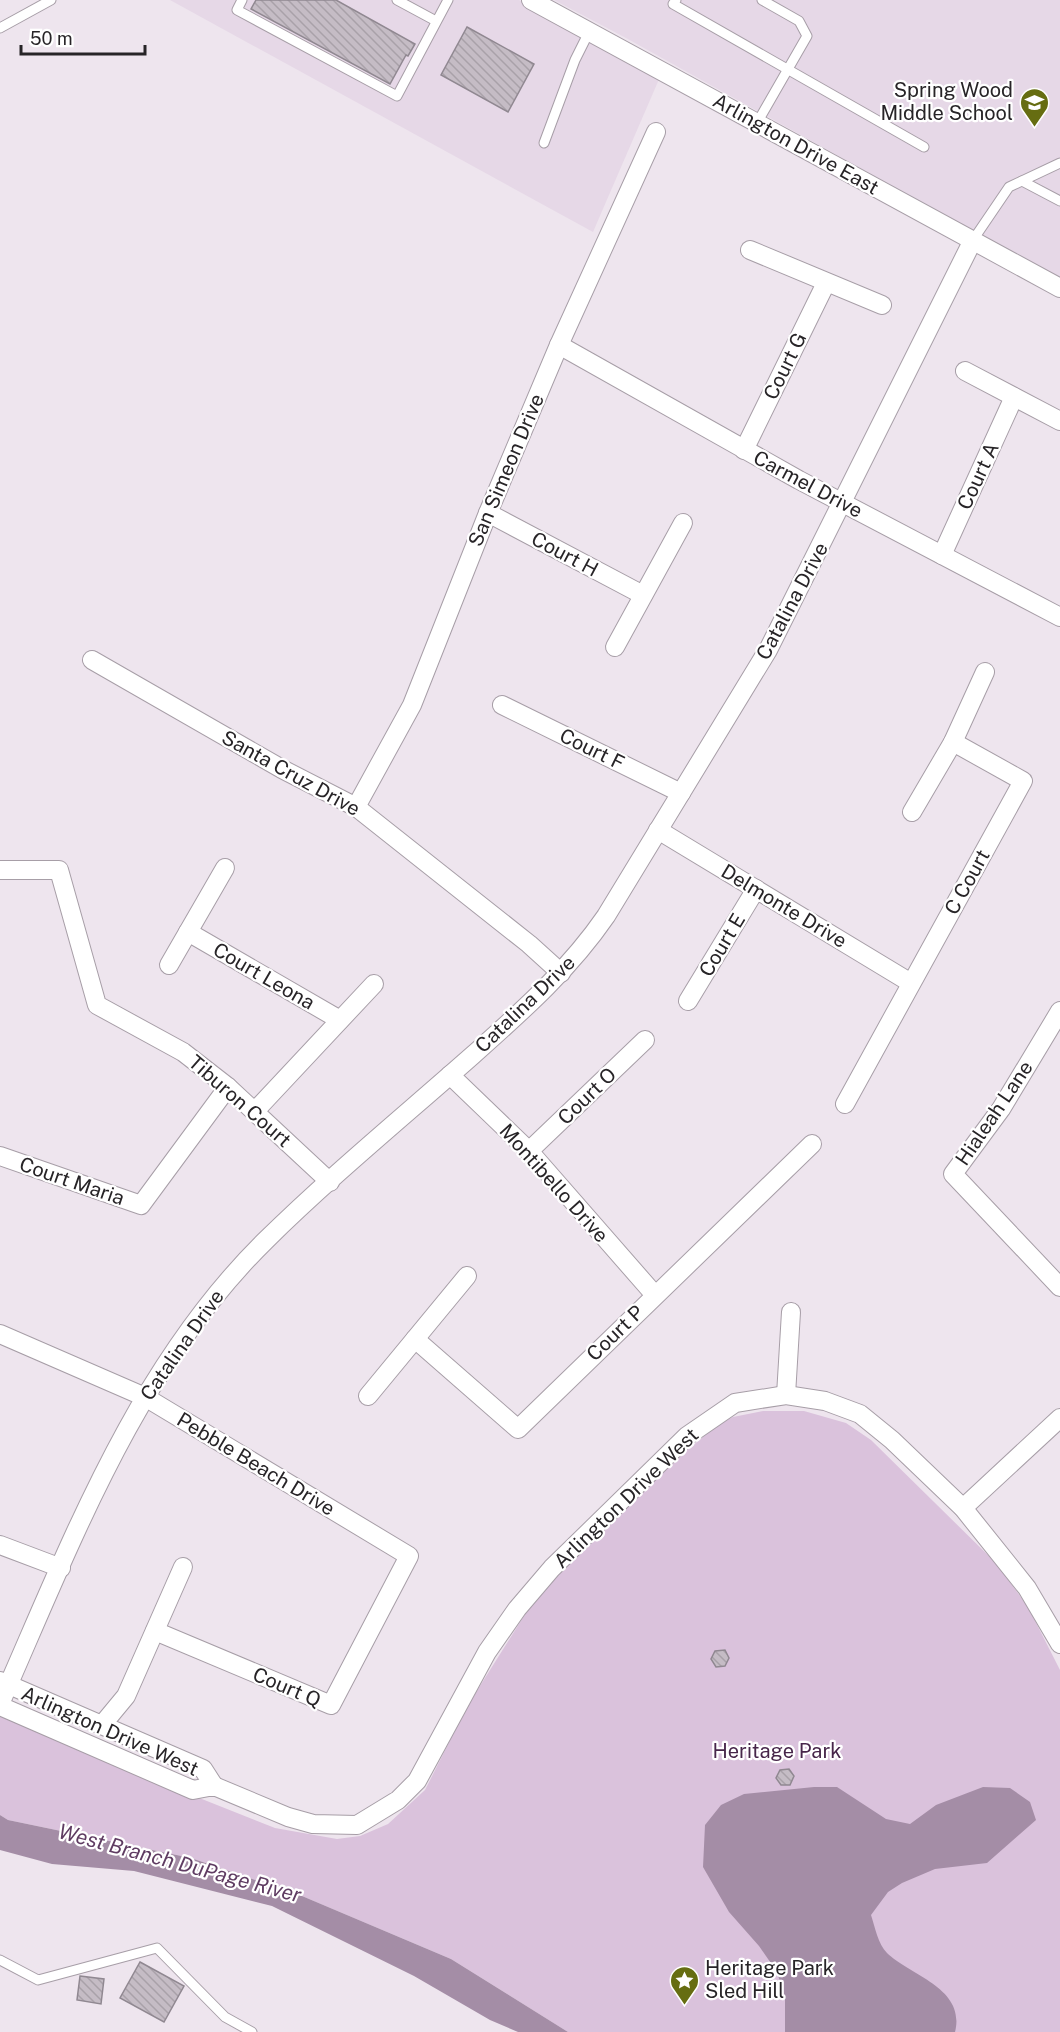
<svg xmlns="http://www.w3.org/2000/svg" width="1060" height="2032" font-family="'Public Sans',sans-serif">
	<style>
		.built { fill: #e6d8e7 }
		.green { fill: #dac2dc }
		.water { fill: #a48da6 }
		.building { fill: url(#building-back-hatch); stroke: #908891; stroke-width: 1.5 }
		.lines { fill: none; stroke-linecap: round; stroke-linejoin: round }
		.service-casing { stroke: #a79ea7; stroke-width: 11 }
		.minor-casing { stroke: #a79ea7; stroke-width: 20 }
		.service { stroke: #fff; stroke-width: 9 }
		.minor { stroke: #fff; stroke-width: 18 }
		.labels { text-anchor: middle; dominant-baseline: central; stroke-width: 4.5; stroke-linejoin: round; paint-order: stroke }
		.poi-label { font-size: 20px; fill: #272427; stroke: #fff; text-anchor: end }
		.street-label { font-size: 20px; fill: #272427; stroke: #fff }
		.park-label { font-size: 20px; fill: #47264a; stroke: #fff }
		.water-label { font-size: 21px; font-style: italic; fill: #5f3c62; stroke: #fff }
	</style>
	<defs>
		<pattern id="building-back-hatch" width="6" height="6" patternUnits="userSpaceOnUse" patternTransform="scale(1.5)"><rect width="6" height="6" fill="#c5bcc5"/><path d="M-1 5l2 2M0 0l6 6M5-1l2 2" fill="none" stroke="#a9a1a9"/></pattern>
	</defs>
	<rect width="100%" height="100%" fill="#eee5ee"/>
	<g class="built">
		<path d="M 170,0 L 519,0 L 660,77 L 593,232 Z"/>
		<path d="M 554,0 L 1060,0 L 1060,279 L 626,38 Z"/>
	</g>
	<path class="green" d="M 763,1411 L 804,1411 L 846,1423 L 871,1440 L 996,1563 L 1028,1607 L 1060,1670 L 1060,2032 L 568,2032 L 451,1959 L 302,1896 L 191,1858 L 8,1820 L 0,1815 L 0,1714 L 86,1753 L 275,1828 L 337,1839 L 360,1836 L 388,1824 L 425,1790 L 468,1705 L 529,1608 L 588,1542 L 675,1460 L 719,1424 L 733,1417 Z"/>
	<g class="water">
		<path d="M 814,1787 L 837,1787 L 886,1819 L 910,1824 L 936,1805 L 983,1787 L 1010,1788 L 1030,1802 L 1036,1820 L 987,1863 L 935,1869 L 902,1883 L 888,1892 L 871,1915 C 875,1927 878,1944 887,1953 C 911,1976 966,1988 955,2032 L 785,2032 L 785,1998 L 777,1972 L 759,1946 L 729,1912 L 703,1867 L 705,1825 L 721,1805 L 744,1794 Z"/>
		<path d="M 0,1815 L 8,1820 L 191,1858 L 302,1896 L 451,1959 L 568,2032 L 518,2032 L 490,2020 L 414,1976 L 272,1906 L 134,1871 L 52,1864 L 0,1850 Z"/>
	</g>
	<g class="building">
		<path d="M 256,0 L 336,0 L 415,44 L 408,56 L 406,55 L 390,84 L 251,9 Z"/>
		<path d="M 467,27 L 534,64 L 508,112 L 441,75 Z"/>
		<path d="M 725,1650 L 729,1658 L 725,1666 L 716,1667 L 711,1659 L 715,1651 Z"/>
		<path d="M 789,1769 L 794,1776 L 790,1785 L 781,1785 L 776,1778 L 780,1770 Z"/>
		<path d="M 140,1962 L 184,1986 L 164,2022 L 120,1998 Z"/>
		<path d="M 80,1976 L 104,1979 L 101,2004 L 77,2000 Z"/>
	</g>
	<g class="lines">
		<defs>
			<g id="service">
				<path d="M 242,0 L 237,10 L 397,96 L 448,0"/>
				<path d="M 397,0 L 436,21"/>
				<path d="M 676,0 L 673,4 L 924,147"/>
				<path d="M 0,28 L 51,0"/>
				<path d="M 757,123 L 807,36 L 799,21 L 762,0"/>
				<path d="M 544,143 L 575,60 L 589,32"/>
				<path d="M 1022,181 L 1060,201"/>
				<path d="M 973,240 L 1009,187 L 1060,163"/>
				<path d="M 0,1960 L 38,1980 L 157,1948 L 225,2017 L 252,2032"/>
			</g>
			<g id="minor">
				<path d="M 531,0 L 1060,288"/>
				<path d="M 750,250 L 882,305"/>
				<path d="M 559,345 L 799,480 L 1060,617"/>
				<path d="M 965,371 L 1060,421"/>
				<path d="M 744,450 L 826,283"/>
				<path d="M 488,513 L 643,595"/>
				<path d="M 942,555 L 1014,397"/>
				<path d="M 615,647 L 683,523"/>
				<path d="M 92,660 L 282,769 L 356,807 L 529,944 L 561,973"/>
				<path d="M 502,705 L 681,793"/>
				<path d="M 356,807 L 412,705 L 488,513 L 559,345 L 656,132"/>
				<path d="M 912,812 L 953,742 L 985,672"/>
				<path d="M 658,830 L 911,983"/>
				<path d="M 0,870 L 59,870 L 97,1005 L 183,1052 L 228,1087 L 330,1182"/>
				<path d="M 188,932 L 340,1020"/>
				<path d="M 169,965 L 225,868"/>
				<path d="M 688,1001 L 756,889"/>
				<path d="M 1060,1011 L 1001,1109 L 953,1174 L 1060,1287"/>
				<path d="M 450,1075 L 529,1151 L 654,1294"/>
				<path d="M 845,1104 L 1023,781 L 953,742"/>
				<path d="M 255,1111 L 374,984"/>
				<path d="M 529,1151 L 645,1040"/>
				<path d="M 0,1156 L 141,1205 L 228,1087"/>
				<path d="M 0,1334 L 145,1397 L 409,1556 L 331,1705 L 155,1631"/>
				<path d="M 415,1339 L 518,1429 L 812,1144"/>
				<path d="M 786,1395 L 791,1312"/>
				<path d="M 368,1396 L 467,1276"/>
				<path d="M 963,1508 L 1060,1418"/>
				<path d="M 0,1545 L 61,1568"/>
				<path d="M 0,1681 L 203,1769 L 214,1786"/>
				<path d="M 0,1704 C 72,1541 136,1368 265,1241 C 331,1176 404,1116 473,1055 C 521,1012 569,970 606,916 L 768,650 L 973,240"/>
				<path d="M 0,1706 L 193,1790 L 214,1786 L 288,1817 L 313,1824 L 357,1825 L 398,1800 L 417,1781 L 487,1652 L 517,1609 L 552,1568 L 687,1436 L 735,1403 L 786,1395 L 825,1401 L 860,1414 L 892,1440 L 963,1508 L 1027,1588 L 1060,1644"/>
				<path d="M 102,1725 L 126,1696 L 183,1567"/>
			</g>
		</defs>
		<use href="#service" class="service-casing"/>
		<use href="#minor" class="minor-casing"/>
		<use href="#service" class="service"/>
		<use href="#minor" class="minor"/>
	</g>
	<defs>
		<symbol id="school-pin" viewBox="-11 -11 22 30"><path d="M0 17L-7.5 6A9.5 9.5 0 1 1 7.5 6Z" fill="#666d11" stroke="#fff"/><path d="M0-5L7-2L0 1L-7-2ZM-4 1L0 2.5L4 1V4Q0 6-4 4Z" fill="#fff"/></symbol>
		<symbol id="sight-pin" viewBox="-11 -11 22 30"><path d="M0 17L-7.5 6A9.5 9.5 0 1 1 7.5 6Z" fill="#666d11" stroke="#fff"/><path d="M0-6L1.8-2.2L6-1.7L2.9 1.2L3.7 5.4L0 3.3L-3.7 5.4L-2.9 1.2L-6-1.7L-1.8-2.2Z" fill="#fff"/></symbol>
	</defs>
	<g fill-rule="evenodd">
		<use href="#school-pin" x="1018" y="86" width="33" height="45"/>
		<use href="#sight-pin" x="668" y="1964" width="33" height="45"/>
	</g>
	<g class="labels">
		<g class="poi-label">
			<text x="1013" y="90">Spring Wood<tspan x="1013" dy="23">Middle School</tspan></text>
			<text x="705" y="1968" text-anchor="start">Heritage Park<tspan x="705" dy="23">Sled Hill</tspan></text>
		</g>
		<g class="street-label">
			<text transform="translate(796 144) rotate(29)">Arlington Drive East</text>
			<text transform="translate(785 366) rotate(-64)">Court G</text>
			<text transform="translate(506 470) rotate(-67)">San Simeon Drive</text>
			<text transform="translate(978 476) rotate(-65)">Court A</text>
			<text transform="translate(808 484) rotate(28)">Carmel Drive</text>
			<text transform="translate(565 554) rotate(28)">Court H</text>
			<text transform="translate(792 601) rotate(-62)">Catalina Drive</text>
			<text transform="translate(592 749) rotate(26)">Court F</text>
			<text transform="translate(291 773) rotate(29)">Santa Cruz Drive</text>
			<text transform="translate(967 882) rotate(-61)">C Court</text>
			<text transform="translate(784 906) rotate(31)">Delmonte Drive</text>
			<text transform="translate(722 945) rotate(-59)">Court E</text>
			<text transform="translate(264 976) rotate(30)">Court Leona</text>
			<text transform="translate(525 1004) rotate(-44)">Catalina Drive</text>
			<text transform="translate(587 1096) rotate(-44)">Court O</text>
			<text transform="translate(240 1101) rotate(41)">Tiburon Court</text>
			<text transform="translate(994 1113) rotate(-56)">Hialeah Lane</text>
			<text transform="translate(72 1181) rotate(19)">Court Maria</text>
			<text transform="translate(554 1183) rotate(48)">Montibello Drive</text>
			<text transform="translate(615 1333) rotate(-44)">Court P</text>
			<text transform="translate(182 1345) rotate(-55)">Catalina Drive</text>
			<text transform="translate(256 1464) rotate(31)">Pebble Beach Drive</text>
			<text transform="translate(626 1498) rotate(-44)">Arlington Drive West</text>
			<text transform="translate(287 1687) rotate(23)">Court Q</text>
			<text transform="translate(110 1731) rotate(24)">Arlington Drive West</text>
		</g>
		<g class="park-label">
			<text x="777" y="1751">Heritage Park</text>
		</g>
		<g class="water-label">
			<text transform="translate(180 1863) rotate(15)">West Branch DuPage River</text>
		</g>
	</g>
	<path d="M21 45v9h124v-9" fill="none" stroke="#272427" stroke-width="3"/>
	<text x="30" y="45" font-size="18" fill="#272427" stroke="#ffffff" stroke-width="4.5" paint-order="stroke">50 m</text>
</svg>
